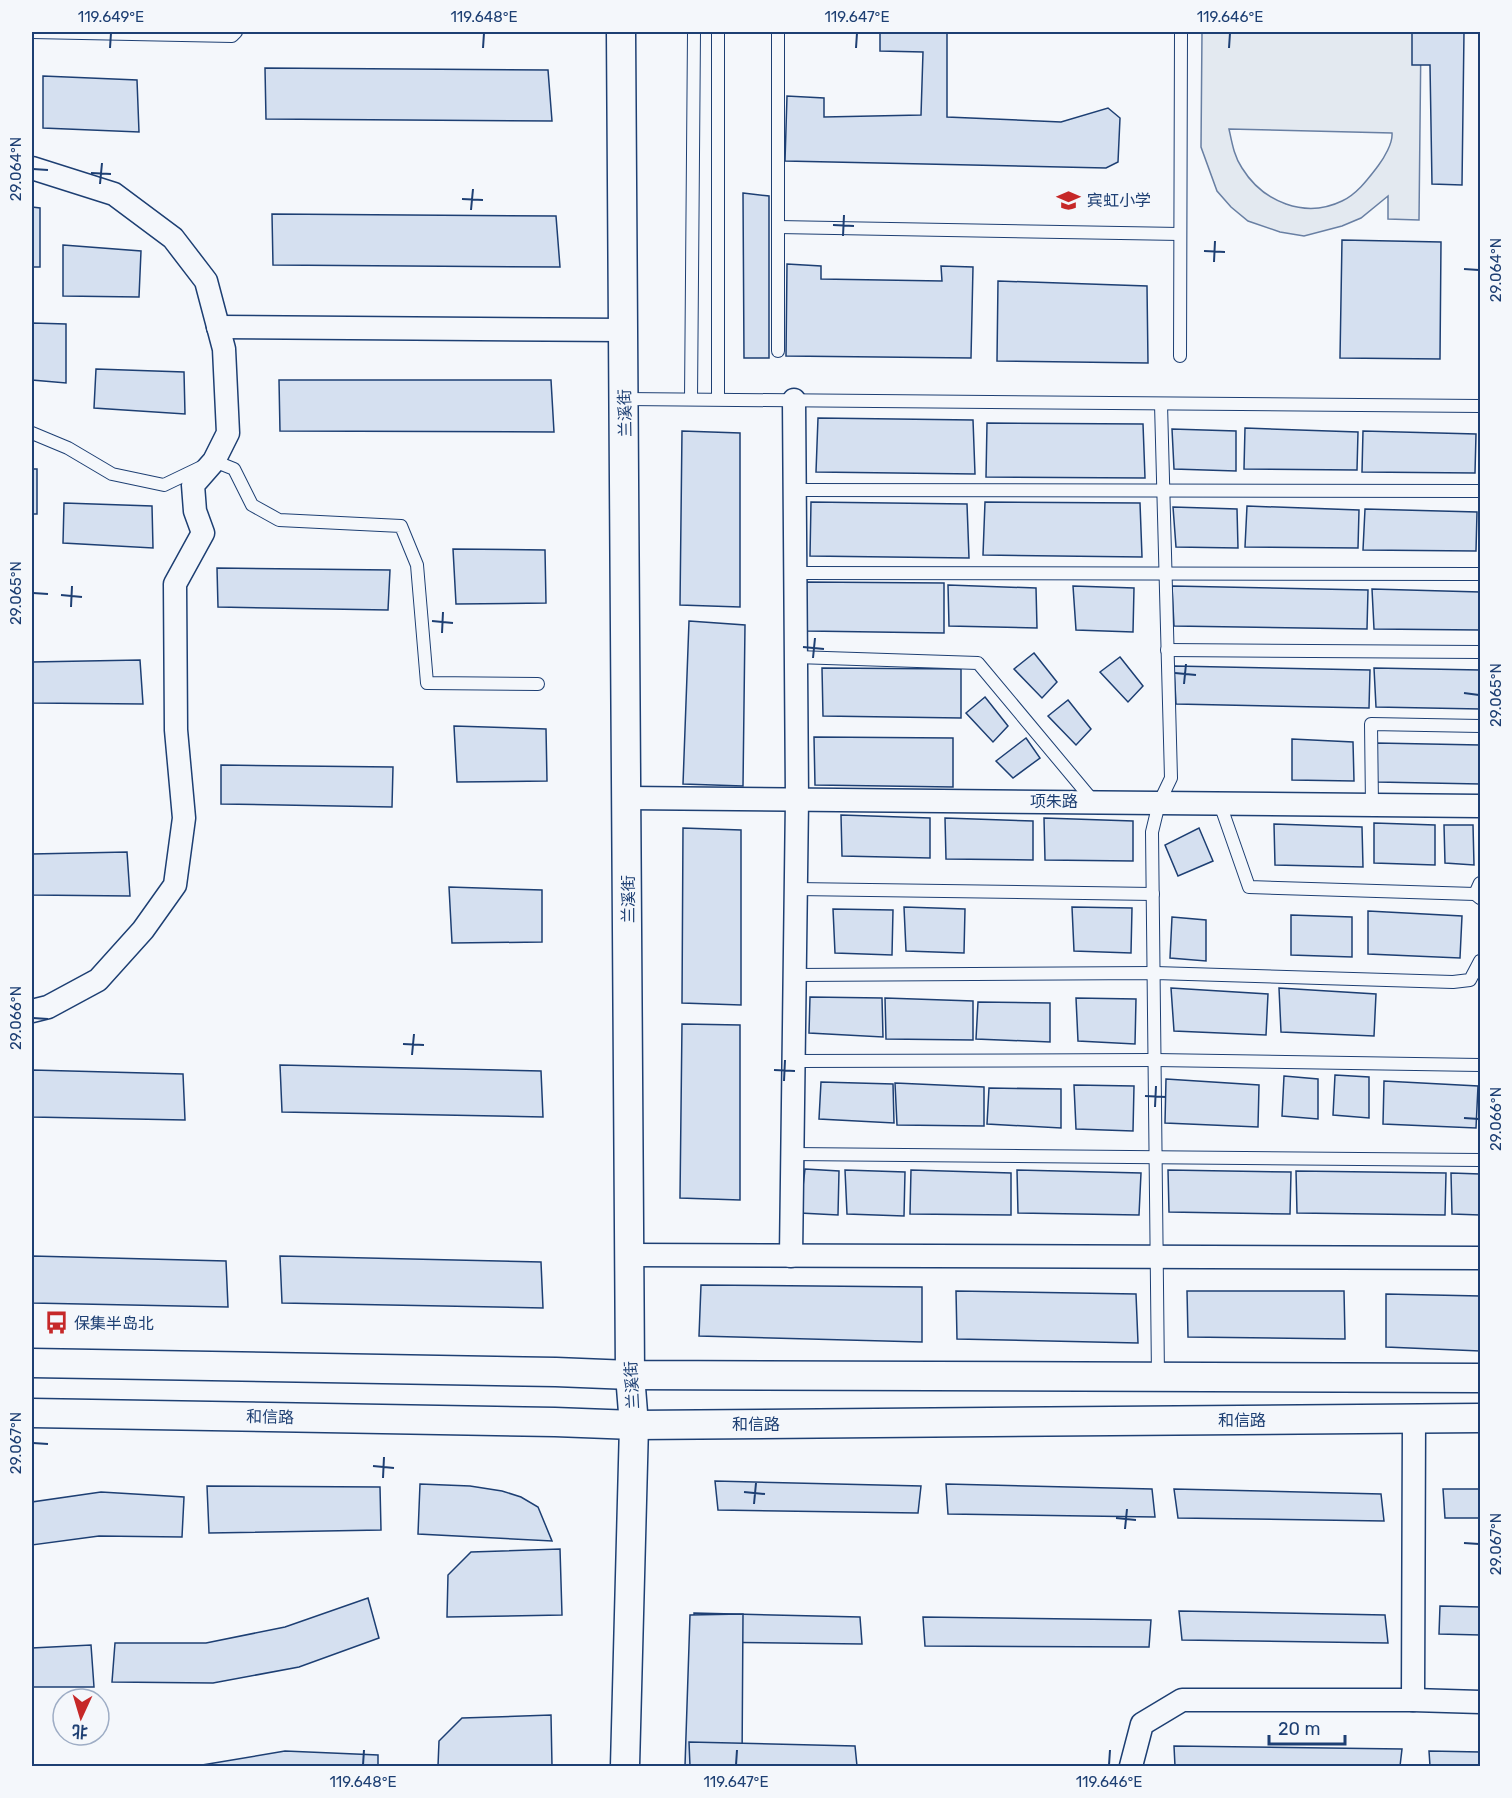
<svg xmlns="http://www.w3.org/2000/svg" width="1512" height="1798" font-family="Rubik,'Noto Sans SC',sans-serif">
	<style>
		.green { fill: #e3e9f0; stroke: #687fa3; stroke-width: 1.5; fill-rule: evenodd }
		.building { fill: #d5e0f0; stroke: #1d3f73; stroke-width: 1.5 }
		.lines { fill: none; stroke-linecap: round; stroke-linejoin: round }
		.service-casing { stroke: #1d3f73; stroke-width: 14 }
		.minor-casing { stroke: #1d3f73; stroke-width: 25 }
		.tertiary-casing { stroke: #1d3f73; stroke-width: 31 }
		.service { stroke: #f4f7fb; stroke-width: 12 }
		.minor { stroke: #f4f7fb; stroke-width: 22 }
		.tertiary { stroke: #f4f7fb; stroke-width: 28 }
		.ticks { fill: none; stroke: #1d3f73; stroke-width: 2 }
		.labels { text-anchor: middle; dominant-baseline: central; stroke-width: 4.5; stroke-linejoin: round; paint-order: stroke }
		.poi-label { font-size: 16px; fill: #1d3f73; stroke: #f4f7fb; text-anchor: start }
		.street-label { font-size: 16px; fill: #1d3f73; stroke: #f4f7fb }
		.neatline { fill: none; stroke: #1d3f73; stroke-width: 2 }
		.ticks-label { font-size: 15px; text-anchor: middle; fill: #1d3f73 }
	</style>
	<rect width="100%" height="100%" fill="#f4f7fb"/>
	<path class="green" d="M 1202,32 L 1421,32 L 1419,220 L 1388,219 L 1388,196 L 1361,218 L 1342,226 L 1304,236 L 1280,232 L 1248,221 L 1231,207 L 1217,191 L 1201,147 ZM 1229,129 L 1392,133 C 1393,143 1384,158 1378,166 C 1368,179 1357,194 1342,201 C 1305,219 1263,202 1242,168 C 1234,156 1232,143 1229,129 Z"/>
	<g class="building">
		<path d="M 880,32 L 947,32 L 947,117 L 1061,122 L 1108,108 L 1120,118 L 1118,162 L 1106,168 L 785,161 L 787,96 L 824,98 L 824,117 L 921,115 L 923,52 L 880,51 Z"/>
		<path d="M 1412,32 L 1464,32 L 1462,185 L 1432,184 L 1430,65 L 1412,65 Z"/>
		<path d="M 265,68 L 548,70 L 552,121 L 266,119 Z"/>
		<path d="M 43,76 L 137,80 L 139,132 L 43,128 Z"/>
		<path d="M 743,193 L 769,196 L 769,358 L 744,358 Z"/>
		<path d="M 32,207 L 40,208 L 40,267 L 32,267 Z"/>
		<path d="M 272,214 L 556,216 L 560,267 L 273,265 Z"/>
		<path d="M 1342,240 L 1441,242 L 1440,359 L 1340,358 Z"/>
		<path d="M 63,245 L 141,251 L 139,297 L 63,296 Z"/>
		<path d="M 787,264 L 821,266 L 821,279 L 942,281 L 941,266 L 973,267 L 971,358 L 786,356 Z"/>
		<path d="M 998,281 L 1147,286 L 1148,363 L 997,361 Z"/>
		<path d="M 32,323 L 66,324 L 66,383 L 32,380 Z"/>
		<path d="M 96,369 L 184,372 L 185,414 L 94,408 Z"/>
		<path d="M 279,380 L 551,380 L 554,432 L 280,431 Z"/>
		<path d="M 818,418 L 973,420 L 975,474 L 816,472 Z"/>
		<path d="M 987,423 L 1143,424 L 1145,478 L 986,477 Z"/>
		<path d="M 1245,428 L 1358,432 L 1357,470 L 1244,469 Z"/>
		<path d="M 1172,429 L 1236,431 L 1236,471 L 1174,469 Z"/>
		<path d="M 682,431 L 740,433 L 740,607 L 680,605 Z"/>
		<path d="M 1363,431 L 1476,434 L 1475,473 L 1362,472 Z"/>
		<rect x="32" y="469" width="5" height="45"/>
		<path d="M 811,502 L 967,504 L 969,558 L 810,556 Z"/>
		<path d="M 985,502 L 1140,503 L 1142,557 L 983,555 Z"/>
		<path d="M 64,503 L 152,506 L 153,548 L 63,543 Z"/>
		<path d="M 1247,506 L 1359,510 L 1358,548 L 1245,547 Z"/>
		<path d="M 1173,507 L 1237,509 L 1238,548 L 1176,547 Z"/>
		<path d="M 1365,509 L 1477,512 L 1476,551 L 1363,550 Z"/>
		<path d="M 453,549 L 545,550 L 546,603 L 456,604 Z"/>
		<path d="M 217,568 L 390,570 L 388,610 L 218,607 Z"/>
		<path d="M 805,582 L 944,583 L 944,633 L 807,631 Z"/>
		<path d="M 948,585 L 1036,588 L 1037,628 L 949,626 Z"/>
		<path d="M 1073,586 L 1134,588 L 1133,632 L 1076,630 Z"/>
		<path d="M 1172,586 L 1368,590 L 1367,629 L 1174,626 Z"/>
		<path d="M 1372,589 L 1480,592 L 1480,630 L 1374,629 Z"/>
		<path d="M 689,621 L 745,625 L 743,786 L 683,784 Z"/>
		<path d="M 1034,653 L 1057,682 L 1042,698 L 1014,669 Z"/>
		<path d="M 1120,657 L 1143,686 L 1128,702 L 1100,672 Z"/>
		<path d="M 140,660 L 143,704 L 33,703 L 32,662 Z"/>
		<path d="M 1174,666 L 1370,670 L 1369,708 L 1176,704 Z"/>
		<path d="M 822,668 L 961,669 L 961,718 L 823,716 Z"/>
		<path d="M 1374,668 L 1480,670 L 1480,709 L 1376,707 Z"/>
		<path d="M 985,697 L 1008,726 L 993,742 L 966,713 Z"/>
		<path d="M 1068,700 L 1091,729 L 1076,745 L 1048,716 Z"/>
		<path d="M 454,726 L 546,729 L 547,781 L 457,782 Z"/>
		<path d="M 814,737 L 953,738 L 953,787 L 815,785 Z"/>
		<path d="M 1026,738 L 1040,758 L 1013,778 L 996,761 Z"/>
		<path d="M 1292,739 L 1353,742 L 1354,781 L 1292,780 Z"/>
		<path d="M 1376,743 L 1480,745 L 1480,784 L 1377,782 Z"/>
		<path d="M 221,765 L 393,767 L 392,807 L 221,804 Z"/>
		<path d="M 841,815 L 930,818 L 930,858 L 842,856 Z"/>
		<path d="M 945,818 L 1033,821 L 1033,860 L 946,859 Z"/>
		<path d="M 1044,818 L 1133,821 L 1133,861 L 1045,860 Z"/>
		<path d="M 1374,823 L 1435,825 L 1435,865 L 1374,863 Z"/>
		<path d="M 1274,824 L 1362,827 L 1363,867 L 1275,865 Z"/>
		<path d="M 1444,825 L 1473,825 L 1474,865 L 1445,863 Z"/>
		<path d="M 683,828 L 741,830 L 741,1005 L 682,1003 Z"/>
		<path d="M 1199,828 L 1213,861 L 1178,876 L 1165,845 Z"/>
		<path d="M 127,852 L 130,896 L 32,895 L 32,854 Z"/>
		<path d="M 449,887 L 542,890 L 542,942 L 452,943 Z"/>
		<path d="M 904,907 L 965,909 L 964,953 L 906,951 Z"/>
		<path d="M 1072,907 L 1132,908 L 1131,953 L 1074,951 Z"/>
		<path d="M 833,909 L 893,910 L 892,955 L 835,953 Z"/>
		<path d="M 1368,911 L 1462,916 L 1460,958 L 1368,954 Z"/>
		<path d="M 1291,915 L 1352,917 L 1352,957 L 1291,955 Z"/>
		<path d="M 1172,917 L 1206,920 L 1206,961 L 1170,958 Z"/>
		<path d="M 1171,988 L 1268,994 L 1266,1035 L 1174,1031 Z"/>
		<path d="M 1279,988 L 1376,994 L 1374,1036 L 1281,1032 Z"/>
		<path d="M 810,997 L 882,998 L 883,1037 L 809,1033 Z"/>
		<path d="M 885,998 L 973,1001 L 973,1040 L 886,1039 Z"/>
		<path d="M 1076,998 L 1136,999 L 1135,1044 L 1078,1041 Z"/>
		<path d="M 978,1002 L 1050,1003 L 1050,1042 L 976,1039 Z"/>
		<path d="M 682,1024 L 740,1025 L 740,1200 L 680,1198 Z"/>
		<path d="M 280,1065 L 541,1071 L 543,1117 L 282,1112 Z"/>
		<path d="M 32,1070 L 183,1074 L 185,1120 L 32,1117 Z"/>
		<path d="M 1335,1075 L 1369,1077 L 1369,1118 L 1333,1115 Z"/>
		<path d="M 1284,1076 L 1318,1079 L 1318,1119 L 1282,1116 Z"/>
		<path d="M 1166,1079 L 1259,1085 L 1258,1127 L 1165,1123 Z"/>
		<path d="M 1384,1081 L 1478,1086 L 1476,1128 L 1383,1124 Z"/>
		<path d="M 821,1082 L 893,1084 L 894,1123 L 819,1119 Z"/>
		<path d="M 895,1083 L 984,1087 L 984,1126 L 897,1125 Z"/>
		<path d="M 1074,1085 L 1134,1086 L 1133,1131 L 1076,1129 Z"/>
		<path d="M 989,1088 L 1061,1089 L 1061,1128 L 987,1124 Z"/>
		<path d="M 805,1169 L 839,1171 L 838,1215 L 800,1213 Z"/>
		<path d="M 845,1170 L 905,1172 L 904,1216 L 847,1214 Z"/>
		<path d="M 911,1170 L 1011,1173 L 1011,1215 L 910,1214 Z"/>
		<path d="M 1017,1170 L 1141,1173 L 1139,1215 L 1018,1213 Z"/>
		<path d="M 1168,1170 L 1291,1172 L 1290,1214 L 1169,1212 Z"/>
		<path d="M 1296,1171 L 1446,1173 L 1445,1215 L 1297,1213 Z"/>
		<path d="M 1451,1173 L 1480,1174 L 1480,1215 L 1452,1214 Z"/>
		<path d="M 32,1256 L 226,1261 L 228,1307 L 32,1303 Z"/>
		<path d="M 280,1256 L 541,1262 L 543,1308 L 282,1303 Z"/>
		<path d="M 701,1285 L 922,1287 L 922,1342 L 699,1336 Z"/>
		<path d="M 956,1291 L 1136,1294 L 1138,1343 L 957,1339 Z"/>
		<path d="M 1187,1291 L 1344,1291 L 1345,1339 L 1188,1337 Z"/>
		<path d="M 1386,1294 L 1480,1296 L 1480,1351 L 1386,1347 Z"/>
		<path d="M 715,1481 L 921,1486 L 918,1513 L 718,1510 Z"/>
		<path d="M 420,1484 L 470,1486 L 502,1491 L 521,1497 L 538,1507 L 552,1541 L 418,1534 Z"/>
		<path d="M 946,1484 L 1152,1489 L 1155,1517 L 948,1514 Z"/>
		<path d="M 207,1486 L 380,1487 L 381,1530 L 209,1533 Z"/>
		<path d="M 1174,1489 L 1381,1494 L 1384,1521 L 1178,1518 Z"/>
		<path d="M 1443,1489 L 1480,1489 L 1480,1518 L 1445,1518 Z"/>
		<path d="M 101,1492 L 184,1497 L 182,1537 L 99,1536 L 32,1545 L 32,1502 Z"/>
		<path d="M 560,1549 L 562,1615 L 447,1617 L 448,1575 L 471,1552 Z"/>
		<path d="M 368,1598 L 379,1638 L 299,1667 L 213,1683 L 112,1682 L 115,1643 L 206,1643 L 285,1627 Z"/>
		<path d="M 1440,1606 L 1480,1607 L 1480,1635 L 1439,1634 Z"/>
		<path d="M 1179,1611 L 1385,1615 L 1388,1643 L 1182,1640 Z"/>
		<path d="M 694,1613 L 860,1617 L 862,1644 L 695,1642 Z"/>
		<path d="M 743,1614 L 742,1766 L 685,1766 L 690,1615 Z"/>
		<path d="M 923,1617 L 1151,1620 L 1149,1647 L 925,1646 Z"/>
		<path d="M 91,1645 L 94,1687 L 32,1687 L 32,1648 Z"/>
		<path d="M 551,1715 L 552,1766 L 438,1766 L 439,1741 L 462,1718 Z"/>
		<path d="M 689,1742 L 855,1746 L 857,1766 L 690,1766 Z"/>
		<path d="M 1174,1746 L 1402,1749 L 1400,1766 L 1175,1766 Z"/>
		<path d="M 285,1751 L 378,1755 L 378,1766 L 196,1766 Z"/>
		<path d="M 1429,1751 L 1480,1752 L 1480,1766 L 1430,1766 Z"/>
	</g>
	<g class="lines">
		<defs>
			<g id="service">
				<path d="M 32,32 L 232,36 L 236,32"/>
				<path d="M 718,32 L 718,399"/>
				<path d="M 778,227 L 1180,234"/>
				<path d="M 778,351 L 778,32"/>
				<path d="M 1180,356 L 1181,32"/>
				<path d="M 625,399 L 1480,406"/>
				<path d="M 691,399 L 694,32"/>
				<path d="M 32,433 L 68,448 L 112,474 L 164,485 L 214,461 L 234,469 L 252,505 L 279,520 L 401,526 L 417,565 L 427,683 L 538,684"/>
				<path d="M 795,490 L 1480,491"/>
				<path d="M 796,573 L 1480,574"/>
				<path d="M 1167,650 L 1480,652"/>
				<path d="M 796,657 L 978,663 L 1094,802"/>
				<path d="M 1220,804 L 1249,887 L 1475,894 L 1480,898"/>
				<path d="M 1372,805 L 1371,724 L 1480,726"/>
				<path d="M 796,889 L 1153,894"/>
				<path d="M 1475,894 L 1480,883"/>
				<path d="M 795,975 L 1155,973 L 1453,982 L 1470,980 L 1480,961"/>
				<path d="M 794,1061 L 1155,1060 L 1480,1065"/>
				<path d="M 792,1154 L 1480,1160"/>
				<path d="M 1158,1377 L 1152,832 L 1159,803 L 1171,778 L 1161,404"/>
			</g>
			<g id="minor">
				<path d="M 32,168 L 114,194 L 173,238 L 206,281 L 224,349 L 228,433 L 214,461 L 193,485 L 195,511 L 203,533 L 175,584 L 176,730 L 184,818 L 175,885 L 143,930 L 98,980 L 48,1007 L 32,1011"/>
				<path d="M 218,327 L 622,330"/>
				<path d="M 627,798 L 1480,806"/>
				<path d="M 630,1255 L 1480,1258"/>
				<path d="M 791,1256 L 797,799 L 794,400"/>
				<path d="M 1413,1700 L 1414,1419"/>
				<path d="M 1131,1766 L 1142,1724 L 1182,1700 L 1413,1700 L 1480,1702"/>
			</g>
			<g id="tertiary">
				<path d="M 621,32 L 630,1375 L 634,1425 L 625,1766"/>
				<path d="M 32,1363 L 556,1372 L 630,1375 L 1480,1378"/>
				<path d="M 32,1413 L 555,1422 L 634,1425 L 1480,1418"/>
			</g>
		</defs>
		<use href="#service" class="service-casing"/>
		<use href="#minor" class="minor-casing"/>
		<use href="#tertiary" class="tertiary-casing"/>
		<use href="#service" class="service"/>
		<use href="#minor" class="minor"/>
		<use href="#tertiary" class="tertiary"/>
	</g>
	<path class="ticks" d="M 110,48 L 111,33M 483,48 L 484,33M 856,48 L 857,33M 1229,48 L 1230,33M 33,169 L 48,170M 91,173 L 111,174M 100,184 L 102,163M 462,199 L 483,200M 471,210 L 473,189M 833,225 L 854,226M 843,236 L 844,215M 1204,251 L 1225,252M 1214,262 L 1215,241M 1464,269 L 1479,270M 33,593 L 48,594M 61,595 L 82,597M 71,607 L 72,586M 432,621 L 453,623M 442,633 L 443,612M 803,647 L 824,649M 813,658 L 815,638M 1175,673 L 1196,675M 1184,684 L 1186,664M 1464,693 L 1479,695M 33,1018 L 48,1019M 403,1044 L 424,1045M 412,1055 L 414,1034M 774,1070 L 795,1071M 784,1081 L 785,1060M 1145,1096 L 1166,1097M 1155,1107 L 1156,1086M 1464,1118 L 1479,1119M 33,1443 L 48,1444M 373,1466 L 394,1468M 383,1478 L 384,1457M 744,1492 L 765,1494M 754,1504 L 756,1483M 1116,1518 L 1136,1520M 1125,1529 L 1127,1509M 1464,1543 L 1479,1544M 363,1765 L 364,1750M 736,1765 L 737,1750M 1109,1765 L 1110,1750"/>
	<defs>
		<symbol id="school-bare" viewBox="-9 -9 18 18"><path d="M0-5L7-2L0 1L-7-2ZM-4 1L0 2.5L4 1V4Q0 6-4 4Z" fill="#c62828" stroke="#f4f7fb" stroke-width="2.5" paint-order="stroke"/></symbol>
		<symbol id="bus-bare" viewBox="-9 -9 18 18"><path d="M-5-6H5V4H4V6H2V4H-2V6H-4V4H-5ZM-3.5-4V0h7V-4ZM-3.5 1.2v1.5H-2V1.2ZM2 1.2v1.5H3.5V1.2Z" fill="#c62828" stroke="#f4f7fb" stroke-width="2.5" paint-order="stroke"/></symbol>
	</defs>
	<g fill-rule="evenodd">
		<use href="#school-bare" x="1052" y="184" width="33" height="33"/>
		<use href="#bus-bare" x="40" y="1306" width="33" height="33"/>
	</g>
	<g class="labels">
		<g class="poi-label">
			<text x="1087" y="200">宾虹小学</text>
			<text x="74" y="1323">保集半岛北</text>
		</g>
		<g class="street-label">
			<text transform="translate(625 413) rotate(-91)">兰溪街</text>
			<text x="1054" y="801">项朱路</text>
			<text transform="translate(628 899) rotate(-90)">兰溪街</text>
			<text transform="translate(632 1385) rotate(-93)">兰溪街</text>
			<text transform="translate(270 1417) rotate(1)">和信路</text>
			<text x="1242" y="1420">和信路</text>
			<text x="756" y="1424">和信路</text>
		</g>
	</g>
	<rect width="1512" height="1798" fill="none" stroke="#f4f7fb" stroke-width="66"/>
	<g transform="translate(81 1717) rotate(184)"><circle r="28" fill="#f4f7fb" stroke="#9eadc5" stroke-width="1.5"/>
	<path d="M0-4.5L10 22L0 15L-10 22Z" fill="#c62828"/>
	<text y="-9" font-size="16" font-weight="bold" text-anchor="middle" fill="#1d3f73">北</text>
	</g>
	<path d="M1269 1735v9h76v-9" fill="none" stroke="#1d3f73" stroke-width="3"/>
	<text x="1278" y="1735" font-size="18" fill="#1d3f73" stroke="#f4f7fb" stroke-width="4.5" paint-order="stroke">20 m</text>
	<rect x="33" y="33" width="1446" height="1732" class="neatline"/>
	<g class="ticks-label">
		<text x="111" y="22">119.649°E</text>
		<text x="484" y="22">119.648°E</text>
		<text x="857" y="22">119.647°E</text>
		<text x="1230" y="22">119.646°E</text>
		<text transform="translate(16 169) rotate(-90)" y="5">29.064°N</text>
		<text transform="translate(1496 270) rotate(-90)" y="5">29.064°N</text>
		<text transform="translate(16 593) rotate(-90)" y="5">29.065°N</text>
		<text transform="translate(1496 695) rotate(-90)" y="5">29.065°N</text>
		<text transform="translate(16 1018) rotate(-90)" y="5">29.066°N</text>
		<text transform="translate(1496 1119) rotate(-90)" y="5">29.066°N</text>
		<text transform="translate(16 1443) rotate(-90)" y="5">29.067°N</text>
		<text transform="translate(1496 1544) rotate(-90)" y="5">29.067°N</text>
		<text x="363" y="1787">119.648°E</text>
		<text x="736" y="1787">119.647°E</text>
		<text x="1109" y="1787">119.646°E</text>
	</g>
</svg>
